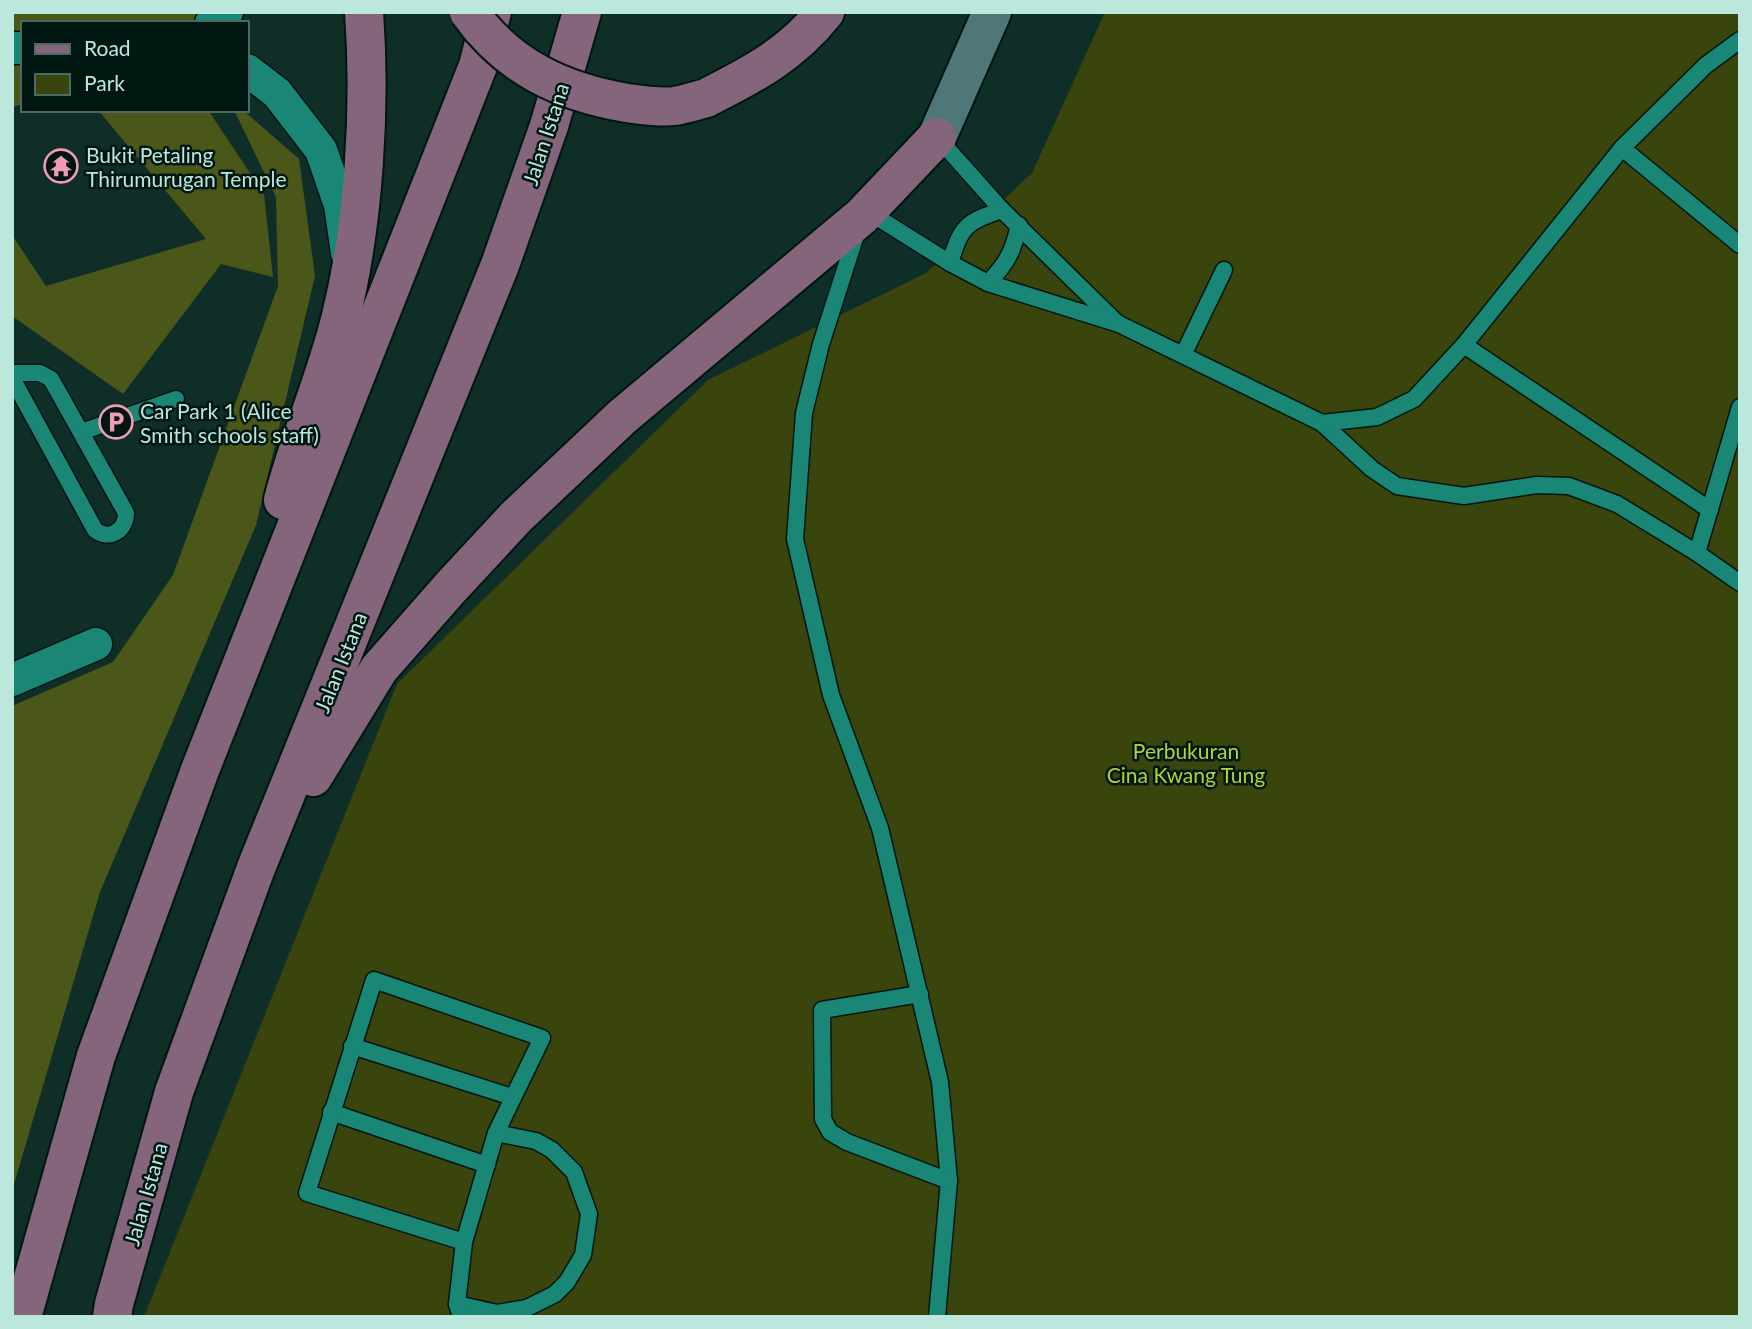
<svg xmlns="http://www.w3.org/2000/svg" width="1752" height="1329" font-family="Lato,sans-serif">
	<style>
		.green { fill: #3a440d }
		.forest { fill: #4b5718 }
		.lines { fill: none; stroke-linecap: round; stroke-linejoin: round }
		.lane-casing { stroke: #001611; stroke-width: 19 }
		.street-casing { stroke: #001611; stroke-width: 35 }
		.secondary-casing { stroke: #001611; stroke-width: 42 }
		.primary-casing { stroke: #001611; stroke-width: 42 }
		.lane { stroke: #1a8676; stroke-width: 16 }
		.street { stroke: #1a8676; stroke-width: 32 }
		.secondary { stroke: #4f7678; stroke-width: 38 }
		.primary { stroke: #85657b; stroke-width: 38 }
		.primary-bridge-casing { stroke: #001611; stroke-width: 42; stroke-linecap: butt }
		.primary-bridge { stroke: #85657b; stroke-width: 38 }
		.labels { text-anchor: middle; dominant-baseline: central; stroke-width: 5; stroke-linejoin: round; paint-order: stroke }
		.street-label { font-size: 21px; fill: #bbe7dd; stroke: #001611 }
		.poi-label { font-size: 21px; fill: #bbe7dd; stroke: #001611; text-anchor: start }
		.park-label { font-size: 21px; fill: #b4d234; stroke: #001611 }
	</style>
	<rect width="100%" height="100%" fill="#0f2e28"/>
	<path class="green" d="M 1105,12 L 1740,12 L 1740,1317 L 144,1317 L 397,684 L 708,380 L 926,273 L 1032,173 Z"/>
	<g class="forest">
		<path d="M 12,12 L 203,12 L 198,23 L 23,23 L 23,104 L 12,107 Z"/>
		<path d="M 98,110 L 208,110 L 264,194 L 273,277 L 221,264 L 123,394 L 12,316 L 12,235 L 46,286 L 206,239 Z"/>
		<path d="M 234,110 L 243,110 L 299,159 L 315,276 L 256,525 L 100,892 L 12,1191 L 12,706 L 113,662 L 173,575 L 278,286 L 276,197 Z"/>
	</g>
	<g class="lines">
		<defs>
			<g id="lane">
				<path d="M 937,137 L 1002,210 L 1117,323"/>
				<path d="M 1622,148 L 1740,245"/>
				<path d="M 867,211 L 950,263 L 988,283 L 1119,324 L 1322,423 L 1372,469 L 1397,486 L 1464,496 L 1537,485 L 1569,486 L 1617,504 L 1697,553 L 1740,583"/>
				<path d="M 857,232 L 821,344 L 804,413 L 795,539 L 831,695 L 880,828 L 940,1082 L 949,1181 L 937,1317"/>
				<path d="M 950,263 C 961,227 965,222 1002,210"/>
				<path d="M 988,283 C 1007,263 1013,252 1019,225"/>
				<path d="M 1464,345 L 1710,510"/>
				<path d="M 1183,355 L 1224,270"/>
				<path d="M 12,373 L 40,373 L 51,379 L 126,513 C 126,531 109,541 95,530 L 12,378"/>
				<path d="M 1322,423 L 1377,417 L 1414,399 L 1464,345 L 1622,148 L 1706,65 L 1740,40"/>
				<path d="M 81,432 L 176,399"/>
				<path d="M 1697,553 L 1740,407"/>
				<path d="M 920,994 L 822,1010 L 823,1119 L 830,1132 L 847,1142 L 949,1181"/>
				<path d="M 352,1046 L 512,1097"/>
				<path d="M 331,1112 L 487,1165"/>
				<path d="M 457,1304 L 497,1313 L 527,1308 L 555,1294 L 567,1282 L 583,1255 L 589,1214 L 574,1172 L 552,1150 L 536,1141 L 496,1133"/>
				<path d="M 461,1317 L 457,1304 L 464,1242 L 496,1133 L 542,1038 L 374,980 L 307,1193 L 464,1242"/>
			</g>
			<g id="street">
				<path d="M 211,23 L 227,12"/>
				<path d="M 12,48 L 23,48"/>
				<path d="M 247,70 L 277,93 L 321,150 L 340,205 L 347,253"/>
				<path d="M 12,680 L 96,644"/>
			</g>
			<path id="secondary" d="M 937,137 L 992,12"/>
			<g id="primary">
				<path d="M 706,98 C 752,75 792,54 825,12"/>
				<path d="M 283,500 C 299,438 326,378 341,316 C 364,223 371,107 364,12"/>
				<path d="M 313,777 L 379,669 L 451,587 L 516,517 L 622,417 L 862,216 L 937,137"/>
				<path d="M 22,1317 L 96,1056 L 200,770 L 478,66 L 492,12"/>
				<path d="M 112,1317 L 114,1304 L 174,1092 L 256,868 L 500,265 L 549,126 L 582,12"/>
			</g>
		</defs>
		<use href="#lane" class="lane-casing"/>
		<use href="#street" class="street-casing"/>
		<use href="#secondary" class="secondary-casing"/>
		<use href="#primary" class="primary-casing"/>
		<use href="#lane" class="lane"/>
		<use href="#street" class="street"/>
		<use href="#secondary" class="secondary"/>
		<use href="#primary" class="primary"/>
		<defs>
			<path id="primary-bridge" d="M 469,12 C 508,67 562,92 627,103 C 641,105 660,108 675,106 C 685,104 696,101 706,98"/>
		</defs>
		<use href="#primary-bridge" class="primary-bridge-casing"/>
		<use href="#primary-bridge" class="primary-bridge"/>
	</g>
	<defs>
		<symbol id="temple-ring" viewBox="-11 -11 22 22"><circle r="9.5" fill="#001611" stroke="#f09ab5" stroke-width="1.5"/><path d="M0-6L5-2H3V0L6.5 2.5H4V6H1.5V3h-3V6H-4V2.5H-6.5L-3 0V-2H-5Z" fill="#f09ab5"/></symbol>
		<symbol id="parking-ring" viewBox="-11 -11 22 22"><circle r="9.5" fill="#001611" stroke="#f09ab5" stroke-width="1.5"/><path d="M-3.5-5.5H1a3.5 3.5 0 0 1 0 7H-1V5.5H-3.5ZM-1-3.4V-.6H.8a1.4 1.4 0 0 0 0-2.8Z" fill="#f09ab5"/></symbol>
	</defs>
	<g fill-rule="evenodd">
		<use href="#temple-ring" x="42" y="147" width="38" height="38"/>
		<use href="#parking-ring" x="97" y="403" width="38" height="38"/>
	</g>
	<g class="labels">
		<g class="street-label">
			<text transform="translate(545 134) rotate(-72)">Jalan Istana</text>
			<text transform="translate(340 662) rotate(-68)">Jalan Istana</text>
			<text transform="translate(145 1194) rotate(-74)">Jalan Istana</text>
		</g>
		<g class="poi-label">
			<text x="86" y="154">Bukit Petaling<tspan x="86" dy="24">Thirumurugan Temple</tspan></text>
			<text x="140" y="410">Car Park 1 (Alice<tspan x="140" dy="24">Smith schools staff)</tspan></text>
		</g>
		<g class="park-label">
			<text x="1186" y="750">Perbukuran<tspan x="1186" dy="24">Cina Kwang Tung</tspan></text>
		</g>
	</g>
	<rect width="1752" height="1329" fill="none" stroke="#bbe7dd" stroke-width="28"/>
	<rect x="21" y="21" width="228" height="91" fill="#001611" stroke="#4b6a63" stroke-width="2"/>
	<rect x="35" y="44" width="35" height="10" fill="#85657b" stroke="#4b6a63" stroke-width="2"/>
	<text x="84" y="56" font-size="21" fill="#bbe7dd">Road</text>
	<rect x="35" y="74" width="35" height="21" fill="#3a440d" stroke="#4b6a63" stroke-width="2"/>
	<text x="84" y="91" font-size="21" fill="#bbe7dd">Park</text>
</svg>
